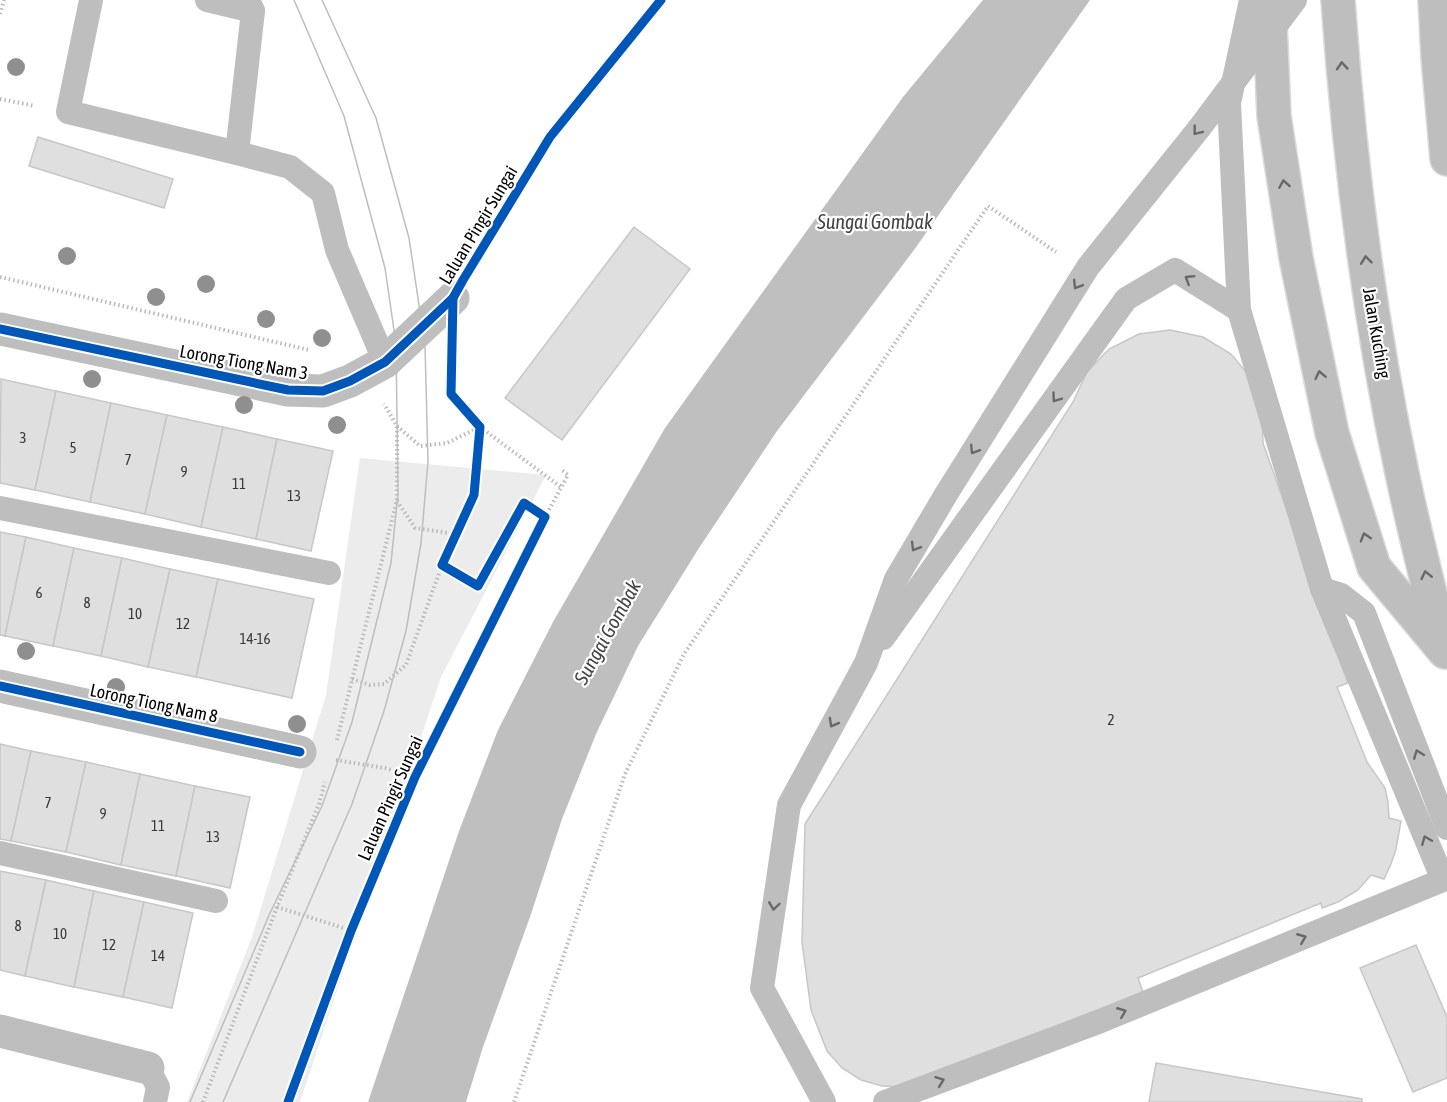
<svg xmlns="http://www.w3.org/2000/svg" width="1447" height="1102" font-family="'Asap Condensed',sans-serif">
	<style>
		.green { fill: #ececec }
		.water { fill: #bfbfbf }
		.building { fill: #dfdfdf; stroke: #c7c7c7; stroke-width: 1.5 }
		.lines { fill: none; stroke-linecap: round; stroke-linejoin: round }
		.highway-casing { stroke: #dbdbdb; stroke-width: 36 }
		.path { stroke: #b9b9b9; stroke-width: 4; stroke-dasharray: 1.5 3; stroke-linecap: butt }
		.lane { stroke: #bebebe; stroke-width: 24 }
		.street { stroke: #bebebe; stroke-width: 33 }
		.highway { stroke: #bebebe; stroke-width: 33 }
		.tram { stroke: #bebebe; stroke-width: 1.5 }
		.lane-bridge { stroke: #bebebe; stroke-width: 24 }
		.cycleway-casing { stroke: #fff; stroke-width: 13 }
		.cycleway { stroke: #0057b8; stroke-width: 9 }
		.tree { fill: #8f8f8f }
		.oneway { stroke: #686868 }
		.labels { text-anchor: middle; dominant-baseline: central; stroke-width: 4.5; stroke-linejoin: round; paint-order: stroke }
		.number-label { font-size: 15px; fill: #383838 }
		.street-label { font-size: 18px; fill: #000; stroke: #fff }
		.water-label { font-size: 20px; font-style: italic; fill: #444; stroke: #fff }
	</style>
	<rect width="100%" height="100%" fill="#fff"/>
	<path class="green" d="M 360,458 L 546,475 L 441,677 L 300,1102 L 187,1102 L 252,937 L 326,695 Z"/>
	<path class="water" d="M 983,0 L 1090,0 L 914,250 L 777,431 L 699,548 L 638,646 L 596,734 L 562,819 L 530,917 L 483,1047 L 466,1102 L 368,1102 L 459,831 L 498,730 L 553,622 L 665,428 L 903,97 Z"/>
	<g class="building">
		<path d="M 38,137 L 173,179 L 164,208 L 29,166 Z"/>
		<path d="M 634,227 L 690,269 L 562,440 L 505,398 Z"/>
		<path d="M 1170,330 L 1203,337 L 1231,354 L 1252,379 L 1262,410 L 1263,443 L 1348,683 L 1337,687 L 1367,762 L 1385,788 L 1388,802 L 1389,818 L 1401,821 L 1396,849 L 1391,864 L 1384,879 L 1371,875 L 1358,890 L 1338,902 L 1322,908 L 1321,903 L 1138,978 L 1143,992 L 901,1087 L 882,1086 L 861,1080 L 842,1068 L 827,1051 L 811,1010 L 802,942 L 805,824 L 1073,402 L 1087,372 L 1109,349 L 1139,334 Z"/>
		<path d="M 1,379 L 56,391 L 35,490 L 0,483 Z"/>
		<path d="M 56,391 L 111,403 L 90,502 L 35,490 Z"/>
		<path d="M 111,403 L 167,415 L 145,514 L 90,502 Z"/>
		<path d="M 167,415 L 223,427 L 201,527 L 145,514 Z"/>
		<path d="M 223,427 L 277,439 L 256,539 L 201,527 Z"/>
		<path d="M 277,439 L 333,451 L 311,551 L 256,539 Z"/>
		<path d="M 0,532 L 26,537 L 5,636 L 0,635 Z"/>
		<path d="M 26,537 L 74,548 L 53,646 L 5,636 Z"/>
		<path d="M 74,548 L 122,558 L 101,656 L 53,646 Z"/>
		<path d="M 122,558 L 170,569 L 148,667 L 101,656 Z"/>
		<path d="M 170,569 L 218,579 L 196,677 L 148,667 Z"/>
		<path d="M 218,579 L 314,599 L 292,698 L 196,677 Z"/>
		<path d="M 0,744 L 31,751 L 11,841 L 0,839 Z"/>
		<path d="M 31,751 L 86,762 L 66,852 L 11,841 Z"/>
		<path d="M 86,762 L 140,774 L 121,865 L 66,852 Z"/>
		<path d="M 140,774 L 195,786 L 176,876 L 121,865 Z"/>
		<path d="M 195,786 L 250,797 L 230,888 L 176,876 Z"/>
		<path d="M 0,871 L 46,880 L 25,976 L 0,970 Z"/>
		<path d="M 46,880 L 94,891 L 74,987 L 25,976 Z"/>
		<path d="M 94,891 L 144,902 L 123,997 L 74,987 Z"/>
		<path d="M 144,902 L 193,913 L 172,1008 L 123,997 Z"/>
		<path d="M 1416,945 L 1447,1017 L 1447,1078 L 1413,1092 L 1360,968 Z"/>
		<path d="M 1156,1063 L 1362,1099 L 1362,1102 L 1149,1102 Z"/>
	</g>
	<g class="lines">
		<defs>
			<g id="highway">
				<path d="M 1269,0 L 1274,116 L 1296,258 L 1332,433 L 1374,567 L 1445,652"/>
				<path d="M 1338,0 C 1349,158 1369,318 1402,473 C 1414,531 1429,588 1443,646"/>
				<path d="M 1435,0 L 1438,57 L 1447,159"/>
			</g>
		</defs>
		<use href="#highway" class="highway-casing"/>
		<g class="path">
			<path d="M 0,14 L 4,0"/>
			<path d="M 0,99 L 35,106"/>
			<path d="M 472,265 L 550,137 L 661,0"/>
			<path d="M 0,277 L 309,350"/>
			<path d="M 452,352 L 451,394 L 480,427 L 561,487"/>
			<path d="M 397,426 L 420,446 L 447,443 L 480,427"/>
			<path d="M 397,501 L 415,528 L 456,534"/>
			<path d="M 442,565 L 478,586 L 524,503 L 545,517"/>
			<path d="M 352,679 L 370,685 L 384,684 L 406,665 L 442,565 L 474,495 L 480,427"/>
			<path d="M 337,740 L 397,500 L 397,426 L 384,404"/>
			<path d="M 336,760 L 385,768 L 415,777"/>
			<path d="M 277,907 L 350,930"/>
			<path d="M 203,1102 L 277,907 L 319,804 L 325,782"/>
			<path d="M 288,1102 L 351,931 L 415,777 L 545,517 L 568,475 L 561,469"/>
			<path d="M 514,1102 L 625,774 L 684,654 L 988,206 L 1056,252"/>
		</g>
		<g class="lane">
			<path d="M 91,0 L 68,112 L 237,153 L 290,167 L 323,193 L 337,250 L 385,362"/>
			<path d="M 207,0 L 253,11"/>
			<path d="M 237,153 L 253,11 L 248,0"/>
			<path d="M 0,508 L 329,573"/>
			<path d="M 1322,589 L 1341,595 L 1364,613 L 1447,828"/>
			<path d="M 883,638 L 1126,299 L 1175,270 L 1239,310"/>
			<path d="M 0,853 L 216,901"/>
			<path d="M 148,1068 L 158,1087 L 155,1102"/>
			<path d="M 824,1102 L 762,988 L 789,805 L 866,663 L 896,579 L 945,496"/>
			<path d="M 885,1102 L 1101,1021 L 1443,880 L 1322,589 L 1239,310 L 1229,103 L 1251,0"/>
		</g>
		<g class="street">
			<path d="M 0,329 L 288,390 L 323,391 L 350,381 L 385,362 L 453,298"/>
			<path d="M 0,686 L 300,752"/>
			<path d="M 0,1031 L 148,1068"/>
		</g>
		<use href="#highway" class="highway"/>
		<g class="tram">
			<path d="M 190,1102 L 270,913 L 322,806 L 352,722 L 391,563 L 398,493 L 396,344 L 385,268 L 344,116 L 294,0"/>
			<path d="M 223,1102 L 352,804 L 384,711 L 406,631 L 421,543 L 428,462 L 425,345 L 409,238 L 376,118 L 322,0"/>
		</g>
		<path class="lane-bridge" d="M 945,496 L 1088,267 L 1201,126 L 1295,0"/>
		<defs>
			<g id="cycleway">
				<path d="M 0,329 L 288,390 L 323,391 L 350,381 L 385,362 L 453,298"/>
				<path d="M 0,686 L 300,752"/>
				<path d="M 288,1102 L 351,931 L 415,777 L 545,517 L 524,503 L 478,586 L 442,565 L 474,495 L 480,427 L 451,394 L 453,298 L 463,280 L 550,137 L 661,0"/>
			</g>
		</defs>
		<use href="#cycleway" class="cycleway-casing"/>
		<use href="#cycleway" class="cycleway"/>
	</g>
	<g class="tree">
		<circle cx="16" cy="67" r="9"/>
		<circle cx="67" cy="256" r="9"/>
		<circle cx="206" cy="284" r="9"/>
		<circle cx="156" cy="297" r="9"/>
		<circle cx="266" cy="319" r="9"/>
		<circle cx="322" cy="338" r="9"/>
		<circle cx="92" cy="379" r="9"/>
		<circle cx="244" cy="405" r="9"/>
		<circle cx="337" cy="425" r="9"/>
		<circle cx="26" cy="651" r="9"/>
		<circle cx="116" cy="687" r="9"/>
		<circle cx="297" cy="724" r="9"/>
	</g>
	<defs><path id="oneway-chevron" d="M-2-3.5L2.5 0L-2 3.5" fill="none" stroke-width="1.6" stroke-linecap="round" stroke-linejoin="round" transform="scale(1.5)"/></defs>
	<g class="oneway">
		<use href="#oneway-chevron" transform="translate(1342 66) rotate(-94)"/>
		<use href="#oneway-chevron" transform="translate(1197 131) rotate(128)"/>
		<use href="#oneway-chevron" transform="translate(1284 184) rotate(-99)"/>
		<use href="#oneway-chevron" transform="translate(1366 260) rotate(-97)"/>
		<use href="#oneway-chevron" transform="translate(1189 279) rotate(-148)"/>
		<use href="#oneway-chevron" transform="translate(1077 285) rotate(122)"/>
		<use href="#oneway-chevron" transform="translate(1320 375) rotate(-102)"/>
		<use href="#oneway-chevron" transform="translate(1056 398) rotate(126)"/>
		<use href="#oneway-chevron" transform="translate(974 450) rotate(122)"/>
		<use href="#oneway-chevron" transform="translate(1365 537) rotate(-107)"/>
		<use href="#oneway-chevron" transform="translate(915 547) rotate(121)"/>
		<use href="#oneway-chevron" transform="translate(1426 575) rotate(-103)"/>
		<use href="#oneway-chevron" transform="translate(833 723) rotate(119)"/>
		<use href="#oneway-chevron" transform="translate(1418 754) rotate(-111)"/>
		<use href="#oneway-chevron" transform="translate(1426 840) rotate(-112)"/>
		<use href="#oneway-chevron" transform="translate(774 906) rotate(98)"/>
		<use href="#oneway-chevron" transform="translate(1302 938) rotate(-22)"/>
		<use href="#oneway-chevron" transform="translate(1122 1012) rotate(-22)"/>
		<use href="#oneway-chevron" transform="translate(940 1081) rotate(-21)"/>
	</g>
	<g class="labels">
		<g class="number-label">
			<text x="23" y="437">3</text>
			<text x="73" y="447">5</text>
			<text x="128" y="459">7</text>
			<text x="184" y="471">9</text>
			<text x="239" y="483">11</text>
			<text x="294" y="495">13</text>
			<text x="39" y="592">6</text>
			<text x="87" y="602">8</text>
			<text x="135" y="613">10</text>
			<text x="183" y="623">12</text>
			<text x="255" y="638">14-16</text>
			<text x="1111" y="719">2</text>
			<text x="48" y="802">7</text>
			<text x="103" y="813">9</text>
			<text x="158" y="825">11</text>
			<text x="213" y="836">13</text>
			<text x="18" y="925">8</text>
			<text x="60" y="933">10</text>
			<text x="109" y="944">12</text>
			<text x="158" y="955">14</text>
		</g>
		<g class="street-label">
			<text transform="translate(478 225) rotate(-59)">Laluan Pingir Sungai</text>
			<text transform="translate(1377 333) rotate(80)">Jalan Kuching</text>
			<text transform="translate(244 362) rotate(10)">Lorong Tiong Nam 3</text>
			<text transform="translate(154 703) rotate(12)">Lorong Tiong Nam 8</text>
			<text transform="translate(390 798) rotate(-66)">Laluan Pingir Sungai</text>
		</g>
		<g class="water-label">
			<text x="875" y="221">Sungai Gombak</text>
			<text transform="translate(607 632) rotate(-61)">Sungai Gombak</text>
		</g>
	</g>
</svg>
